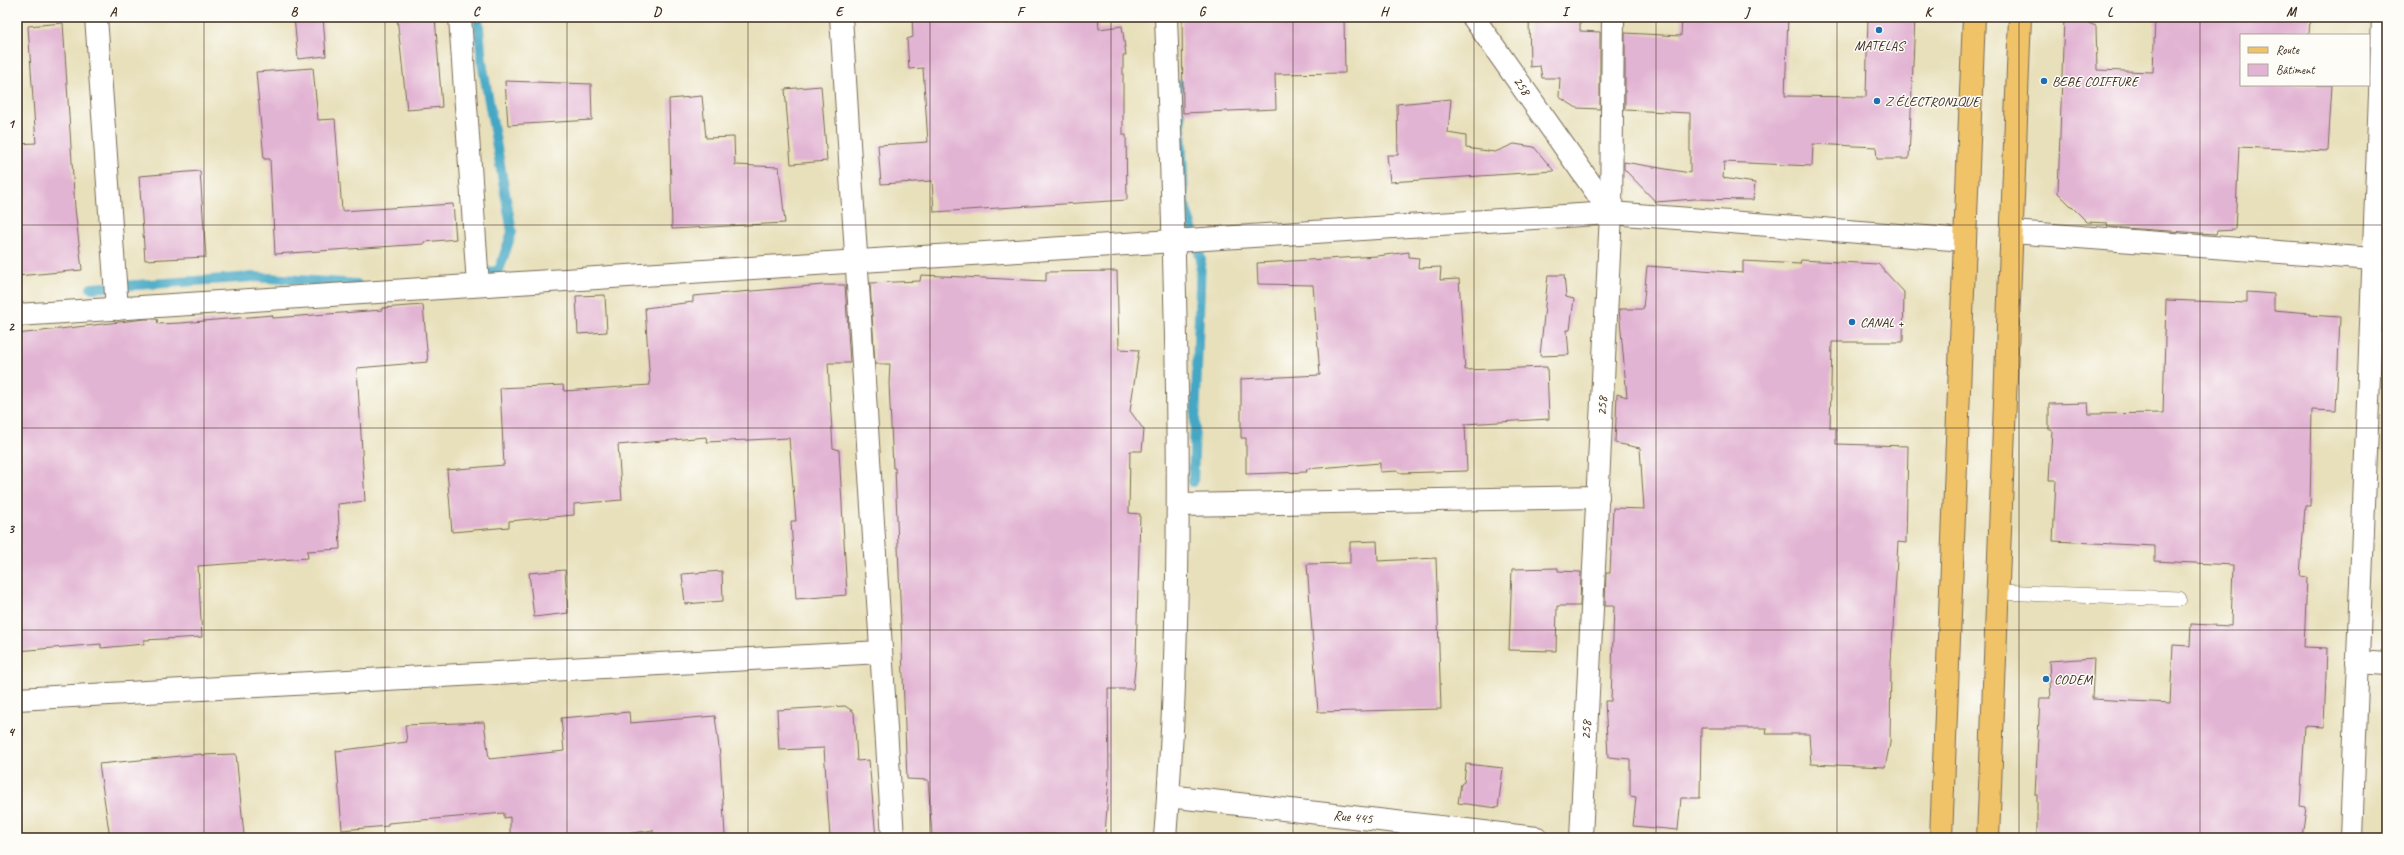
<svg xmlns="http://www.w3.org/2000/svg" width="2404" height="855" font-family="Caveat,sans-serif">
	<style>
		.lines { fill: none; stroke-linecap: round; stroke-linejoin: round }
		.stream { stroke: #45a7c4; stroke-width: 10 }
		.building { fill: #e2b4d3 }
		.lane-casing { stroke: #786a55; stroke-width: 16 }
		.street-casing { stroke: #786a55; stroke-width: 24 }
		.primary-casing { stroke: #786a55; stroke-width: 24 }
		.lane { stroke: #fff; stroke-width: 15 }
		.street { stroke: #fff; stroke-width: 22 }
		.primary { stroke: #f0c369; stroke-width: 22 }
		.grid { fill: none; stroke: #3b2a1e; stroke-width: 1; stroke-opacity: 0.55 }
		.poi-dot { fill: #1f6fb2; stroke: #fdfcf7; stroke-width: 1.5 }
		.labels { text-anchor: middle; dominant-baseline: central; stroke-width: 3; stroke-linejoin: round; paint-order: stroke }
		.poi-label { font-size: 14px; fill: #3b2a1e; stroke: #fdfcf7; text-anchor: start }
		.street-label { font-size: 14px; fill: #3b2a1e; stroke: #fdfcf7 }
		.neatline { fill: none; stroke: #3b2a1e; stroke-width: 1.5 }
		.grid-label { font-size: 13px; text-anchor: middle; font-weight: bold; fill: #3b2a1e }
	</style>
	<rect width="100%" height="100%" fill="#fdfcf7"/>
	<filter id="ink" filterUnits="userSpaceOnUse"><feTurbulence type="fractalNoise" baseFrequency=".025" numOctaves="2"/><feDisplacementMap in="SourceGraphic" scale="8" xChannelSelector="R" yChannelSelector="G"/><feConvolveMatrix kernelMatrix="1 2 1 2 8 2 1 2 1" color-interpolation-filters="sRGB"/></filter>
	<filter id="wash" filterUnits="userSpaceOnUse"><feTurbulence type="fractalNoise" baseFrequency=".012" numOctaves="4" result="noise"/><feDisplacementMap in="SourceGraphic" scale="16" xChannelSelector="R" yChannelSelector="G"/><feGaussianBlur stdDeviation="0.9" result="paint"/><feColorMatrix in="noise" values="0 0 0 0 0 0 0 0 0 0 0 0 0 0 0 0 0 1.4 0 .05"/><feComposite in="paint" operator="in"/></filter>
	<g filter="url(#wash)">
		<rect width="100%" height="100%" fill="#e8e0bb"/>
		<g class="lines">
			<g class="stream">
				<path d="M 1179,85 L 1184,202 L 1201,259 L 1193,482"/>
				<path d="M 475,276 L 499,270 L 512,232 L 482,62 L 478,17"/>
				<path d="M 91,288 L 254,277 L 357,284"/>
			</g>
		</g>
		<g id="blocks">
			<g class="building">
				<path d="M 294,17 L 323,17 L 326,56 L 298,59 Z"/>
				<path d="M 397,17 L 435,17 L 442,107 L 407,110 Z"/>
				<path d="M 912,17 L 1098,17 L 1099,29 L 1122,26 L 1126,55 L 1123,55 L 1123,135 L 1126,135 L 1127,200 L 934,212 L 932,181 L 881,184 L 878,145 L 928,142 L 923,68 L 909,69 L 907,39 L 913,37 Z"/>
				<path d="M 1182,17 L 1344,17 L 1345,73 L 1275,74 L 1276,109 L 1183,113 Z"/>
				<path d="M 1529,17 L 1580,17 L 1580,31 L 1600,32 L 1600,109 L 1577,108 L 1559,97 L 1560,78 L 1542,78 L 1540,66 L 1530,67 Z"/>
				<path d="M 1682,17 L 1788,17 L 1785,96 L 1866,97 L 1868,17 L 1915,17 L 1909,159 L 1877,159 L 1876,147 L 1813,144 L 1812,166 L 1724,162 L 1723,178 L 1755,183 L 1753,200 L 1694,199 L 1656,202 L 1624,169 L 1624,162 L 1690,173 L 1690,113 L 1625,110 L 1625,33 L 1681,36 Z"/>
				<path d="M 2064,17 L 2073,17 L 2096,26 L 2097,70 L 2153,72 L 2155,17 L 2310,17 L 2309,35 L 2241,35 L 2241,85 L 2332,85 L 2328,151 L 2239,147 L 2235,230 L 2217,231 L 2216,234 L 2108,227 L 2107,223 L 2087,222 L 2058,193 Z"/>
				<path d="M 63,23 L 75,208 L 82,270 L 17,276 L 17,144 L 36,143 L 28,26 Z"/>
				<path d="M 313,68 L 318,120 L 335,119 L 342,211 L 453,204 L 456,239 L 424,242 L 424,244 L 275,254 L 270,159 L 264,159 L 256,72 Z"/>
				<path d="M 505,81 L 591,84 L 592,120 L 508,125 Z"/>
				<path d="M 821,86 L 827,161 L 791,164 L 785,89 Z"/>
				<path d="M 702,96 L 706,138 L 734,137 L 735,165 L 779,167 L 785,223 L 672,229 L 669,99 Z"/>
				<path d="M 1451,99 L 1448,133 L 1466,136 L 1466,148 L 1495,152 L 1514,144 L 1534,147 L 1554,171 L 1390,182 L 1387,155 L 1398,155 L 1397,104 Z"/>
				<path d="M 200,171 L 206,257 L 145,260 L 139,176 Z"/>
				<path d="M 1409,252 L 1409,257 L 1419,258 L 1418,268 L 1441,267 L 1440,280 L 1459,279 L 1465,370 L 1547,367 L 1549,419 L 1465,424 L 1467,471 L 1399,473 L 1398,471 L 1380,472 L 1380,463 L 1306,469 L 1307,472 L 1246,474 L 1246,438 L 1241,438 L 1241,379 L 1320,375 L 1313,285 L 1258,284 L 1257,263 L 1377,256 Z"/>
				<path d="M 1801,260 L 1878,264 L 1904,292 L 1903,342 L 1832,342 L 1830,428 L 1836,428 L 1836,444 L 1908,446 L 1906,543 L 1898,542 L 1891,662 L 1890,743 L 1885,767 L 1811,764 L 1809,734 L 1766,734 L 1767,728 L 1701,728 L 1700,798 L 1681,798 L 1678,830 L 1633,826 L 1636,797 L 1630,796 L 1630,759 L 1608,757 L 1605,701 L 1611,701 L 1614,606 L 1605,606 L 1606,573 L 1610,573 L 1613,508 L 1644,509 L 1640,448 L 1615,443 L 1617,394 L 1627,397 L 1619,309 L 1643,309 L 1647,266 L 1743,273 L 1743,261 L 1800,264 Z"/>
				<path d="M 1117,271 L 1119,349 L 1139,350 L 1130,411 L 1144,430 L 1142,451 L 1130,451 L 1129,513 L 1140,514 L 1136,658 L 1133,689 L 1108,689 L 1109,777 L 1105,835 L 1024,834 L 1024,838 L 988,838 L 932,835 L 928,780 L 907,779 L 895,468 L 893,468 L 889,383 L 890,364 L 875,364 L 870,283 L 920,281 L 921,275 L 1046,281 L 1046,272 Z"/>
				<path d="M 1548,275 L 1564,275 L 1566,297 L 1574,299 L 1570,330 L 1567,330 L 1569,355 L 1540,356 Z"/>
				<path d="M 823,285 L 845,285 L 850,363 L 828,363 L 833,448 L 839,450 L 847,595 L 796,599 L 791,521 L 796,521 L 789,438 L 707,442 L 706,437 L 618,445 L 622,500 L 574,504 L 574,515 L 509,521 L 509,527 L 452,532 L 447,470 L 504,465 L 500,388 L 563,385 L 564,391 L 650,385 L 645,308 L 693,302 L 693,296 Z"/>
				<path d="M 2247,292 L 2274,294 L 2274,310 L 2309,313 L 2309,315 L 2340,317 L 2336,411 L 2312,410 L 2310,506 L 2305,506 L 2300,576 L 2307,577 L 2304,647 L 2327,648 L 2324,727 L 2305,726 L 2300,806 L 2306,807 L 2302,838 L 2037,838 L 2037,795 L 2035,795 L 2040,698 L 2051,698 L 2049,661 L 2094,658 L 2092,699 L 2170,703 L 2173,645 L 2190,646 L 2191,624 L 2231,626 L 2233,565 L 2155,561 L 2155,546 L 2053,541 L 2056,480 L 2049,480 L 2052,430 L 2049,430 L 2049,404 L 2088,403 L 2089,414 L 2163,413 L 2166,300 L 2247,303 Z"/>
				<path d="M 605,295 L 607,332 L 578,334 L 576,296 Z"/>
				<path d="M 423,305 L 428,362 L 357,368 L 365,501 L 338,504 L 340,549 L 307,551 L 308,558 L 198,566 L 202,637 L 144,640 L 144,644 L 101,648 L 101,644 L 17,651 L 17,334 L 145,319 L 157,319 L 158,324 L 181,323 L 272,315 L 273,318 L 382,310 L 382,308 Z"/>
				<path d="M 1377,541 L 1378,561 L 1436,558 L 1441,709 L 1318,712 L 1307,564 L 1350,563 L 1350,542 Z"/>
				<path d="M 1558,568 L 1558,571 L 1581,572 L 1580,606 L 1557,606 L 1556,651 L 1509,650 L 1512,569 Z"/>
				<path d="M 565,570 L 568,613 L 534,617 L 529,573 Z"/>
				<path d="M 722,571 L 723,601 L 685,604 L 682,574 Z"/>
				<path d="M 845,706 L 854,712 L 857,761 L 869,760 L 876,838 L 830,838 L 824,748 L 779,750 L 777,710 Z"/>
				<path d="M 629,712 L 630,723 L 715,716 L 720,755 L 725,835 L 653,838 L 653,830 L 598,838 L 510,838 L 510,817 L 504,818 L 504,813 L 388,823 L 388,826 L 342,830 L 336,751 L 407,742 L 405,725 L 484,722 L 489,759 L 564,751 L 561,718 Z"/>
				<path d="M 201,754 L 201,755 L 236,754 L 244,835 L 184,838 L 110,838 L 99,764 Z"/>
				<path d="M 1466,764 L 1503,768 L 1498,808 L 1458,803 L 1461,784 L 1464,782 Z"/>
			</g>
		</g>
	</g>
	<g filter="url(#ink)">
		<use href="#blocks" fill-opacity="0" stroke="#786a55" stroke-width="1"/>
		<g class="lines">
			<defs>
				<path id="lane" d="M 1997,592 L 2179,599"/>
				<g id="street">
					<path d="M 96,17 L 117,309"/>
					<path d="M 460,17 L 478,285"/>
					<path d="M 841,17 L 893,838"/>
					<path d="M 1473,17 L 1611,213"/>
					<path d="M 2012,232 L 2373,259"/>
					<path d="M 17,315 L 1611,213 L 1965,240"/>
					<path d="M 1179,505 L 1598,497"/>
					<path d="M 2357,662 L 2387,664"/>
					<path d="M 17,699 L 881,652"/>
					<path d="M 1168,796 L 1537,838"/>
					<path d="M 1165,838 C 1187,565 1176,291 1166,17"/>
					<path d="M 1581,838 L 1611,213 L 1613,17"/>
					<path d="M 2351,838 L 2383,17"/>
				</g>
				<g id="primary">
					<path d="M 1941,838 L 1974,17"/>
					<path d="M 1988,838 L 2020,17"/>
				</g>
			</defs>
			<use href="#lane" class="lane-casing"/>
			<use href="#street" class="street-casing"/>
			<use href="#primary" class="primary-casing"/>
			<use href="#lane" class="lane"/>
			<use href="#street" class="street"/>
			<use href="#primary" class="primary"/>
		</g>
	</g>
	<path class="grid" d="M 204,17 L 204,838M 385,17 L 385,838M 567,17 L 567,838M 748,17 L 748,838M 930,17 L 930,838M 1111,17 L 1111,838M 1293,17 L 1293,838M 1474,17 L 1474,838M 1656,17 L 1656,838M 1837,17 L 1837,838M 2019,17 L 2019,838M 2200,17 L 2200,838M 17,225 L 2387,225M 17,428 L 2387,428M 17,630 L 2387,630"/>
	<g class="poi-dot">
		<circle cx="1879" cy="30" r="4"/>
		<circle cx="2044" cy="81" r="4"/>
		<circle cx="1877" cy="101" r="4"/>
		<circle cx="1852" cy="322" r="4"/>
		<circle cx="2046" cy="679" r="4"/>
	</g>
	<g class="labels">
		<g class="poi-label">
			<text x="1879" y="45" text-anchor="middle">MATELAS</text>
			<text x="2052" y="81">BEBE COIFFURE</text>
			<text x="1885" y="101">Z ÉLECTRONIQUE</text>
			<text x="1860" y="322">CANAL +</text>
			<text x="2054" y="679">CODEM</text>
		</g>
		<g class="street-label">
			<text transform="translate(1522 86) rotate(55)">258</text>
			<text transform="translate(1602 406) rotate(-87)">258</text>
			<text transform="translate(1586 730) rotate(-87)">258</text>
			<text transform="translate(1353 817) rotate(6)">Rue 445</text>
		</g>
	</g>
	<rect width="2404" height="855" fill="none" stroke="#fdfcf7" stroke-width="44"/>
	<rect x="2240" y="34" width="130" height="52" fill="#fdfcf7" stroke="#afa8a0"/>
	<rect x="2248" y="47" width="20" height="6" fill="#f0c369" stroke="#afa8a0"/>
	<text x="2276" y="54" font-size="12" fill="#3b2a1e">Route</text>
	<rect x="2248" y="64" width="20" height="12" fill="#e2b4d3" stroke="#afa8a0"/>
	<text x="2276" y="74" font-size="12" fill="#3b2a1e">Bâtiment</text>
	<rect x="22" y="22" width="2360" height="811" class="neatline"/>
	<g class="grid-label">
		<text x="113" y="16">A</text>
		<text x="294" y="16">B</text>
		<text x="476" y="16">C</text>
		<text x="657" y="16">D</text>
		<text x="839" y="16">E</text>
		<text x="1020" y="16">F</text>
		<text x="1202" y="16">G</text>
		<text x="1384" y="16">H</text>
		<text x="1565" y="16">I</text>
		<text x="1747" y="16">J</text>
		<text x="1928" y="16">K</text>
		<text x="2110" y="16">L</text>
		<text x="2291" y="16">M</text>
		<text x="11" y="128">1</text>
		<text x="11" y="331">2</text>
		<text x="11" y="533">3</text>
		<text x="11" y="736">4</text>
	</g>
</svg>
